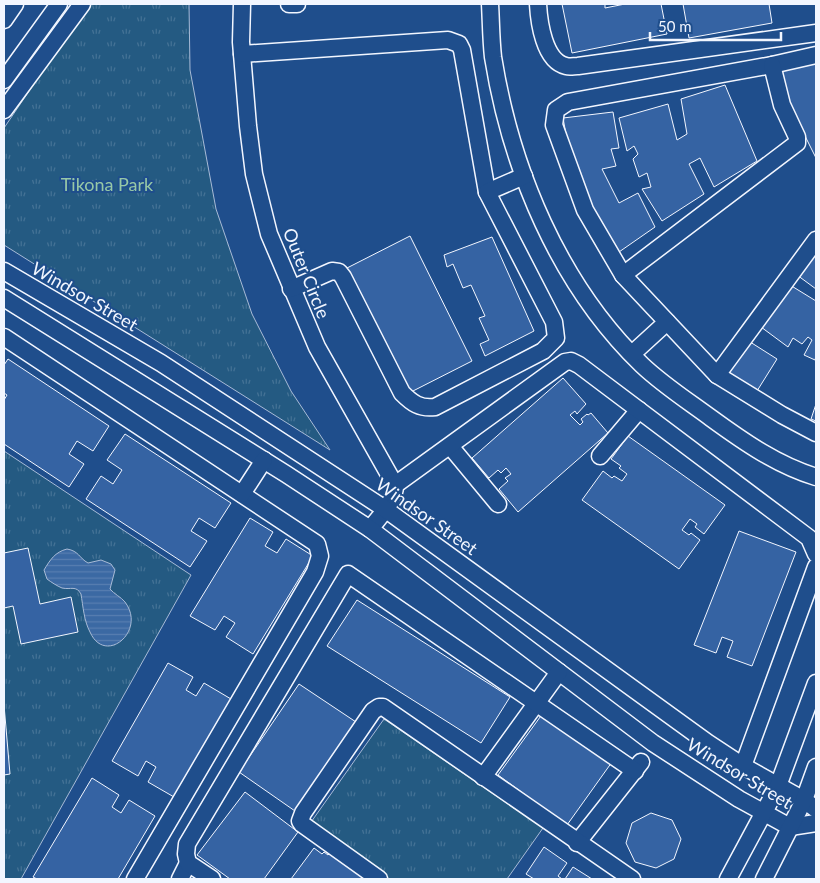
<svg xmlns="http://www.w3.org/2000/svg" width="820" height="883" font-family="Lato,sans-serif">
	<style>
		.park { fill: url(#park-tufts); stroke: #a8bbd7 }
		.water { fill: url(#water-rules); stroke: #a8bbd7 }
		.building { fill: #3563a3; stroke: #f2f6ff }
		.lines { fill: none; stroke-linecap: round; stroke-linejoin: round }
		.street-casing { stroke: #f2f6ff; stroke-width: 19 }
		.street { stroke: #1f4e8c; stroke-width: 16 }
		.labels { text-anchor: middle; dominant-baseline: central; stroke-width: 4; stroke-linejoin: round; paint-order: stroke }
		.park-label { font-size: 18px; fill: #97c8a6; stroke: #1f4e8c }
		.street-label { font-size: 18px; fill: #f2f6ff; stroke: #1f4e8c }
	</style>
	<defs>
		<pattern id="park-tufts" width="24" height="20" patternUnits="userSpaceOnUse" patternTransform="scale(1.25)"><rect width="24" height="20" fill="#245a82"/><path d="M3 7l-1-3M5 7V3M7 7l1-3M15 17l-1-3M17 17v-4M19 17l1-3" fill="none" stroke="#447295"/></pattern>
		<pattern id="water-rules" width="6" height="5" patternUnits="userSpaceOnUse" patternTransform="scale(1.25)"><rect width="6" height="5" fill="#3b69a3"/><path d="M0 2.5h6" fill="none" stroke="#587fb1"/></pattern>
	</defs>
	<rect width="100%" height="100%" fill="#1f4e8c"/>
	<g class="park">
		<path d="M 88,4 L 189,4 L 190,70 L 216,209 L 252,314 L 291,391 L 330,450 L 4,245 L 4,128 Z"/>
		<path d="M 4,451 L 191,575 L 21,879 L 4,879 Z"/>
		<path d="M 384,719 L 543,828 L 507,879 L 385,879 L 309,825 Z"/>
	</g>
	<path class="water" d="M 67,549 C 79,551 79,558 88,563 L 101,560 L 111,564 L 115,570 L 110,589 C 114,594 121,597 125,602 C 147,631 105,666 90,632 C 84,621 83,606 81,594 C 76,585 71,590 62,588 C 57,586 51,582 47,579 L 44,570 C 50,560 55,552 67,549 Z"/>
	<g class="building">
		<path d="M 562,4 L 605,4 L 605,8 L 625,4 L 661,4 L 667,34 L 572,53 Z"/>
		<path d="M 683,4 L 769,4 L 772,23 L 689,38 Z"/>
		<path d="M 816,57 L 816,158 L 789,104 L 779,70 Z"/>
		<path d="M 725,85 L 757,161 L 714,187 L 700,158 L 689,164 L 704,194 L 662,221 L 642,189 L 651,187 L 647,173 L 639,177 L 633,159 L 638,154 L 634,146 L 627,151 L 619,118 L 668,104 L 677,140 L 687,134 L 681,99 Z"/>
		<path d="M 613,112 L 619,148 L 611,149 L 616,166 L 602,169 L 619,203 L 638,193 L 655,227 L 619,252 L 574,177 L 563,118 Z"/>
		<path d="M 410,236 L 472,361 L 409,393 L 347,268 Z"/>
		<path d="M 492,237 L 534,331 L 485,356 L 480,344 L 489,340 L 479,318 L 485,316 L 471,285 L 463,288 L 453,264 L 447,267 L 444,255 Z"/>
		<path d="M 816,250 L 816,289 L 797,275 Z"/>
		<path d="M 790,285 L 816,301 L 816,356 L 815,360 L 804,355 L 812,340 L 808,337 L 802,344 L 793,338 L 788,347 L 761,327 Z"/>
		<path d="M 747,340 L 777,359 L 757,391 L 727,371 Z"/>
		<path d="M 8,359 L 109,426 L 93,451 L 77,441 L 69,454 L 84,464 L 69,487 L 4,444 L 4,400 L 7,395 L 4,393 L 4,365 Z"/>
		<path d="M 563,378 L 586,404 L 577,414 L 575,411 L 570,415 L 580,425 L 583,422 L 581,419 L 587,414 L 588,415 L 591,413 L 608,433 L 518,512 L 499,489 L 508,481 L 505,478 L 511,474 L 506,468 L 501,473 L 498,470 L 489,478 L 472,458 Z"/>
		<path d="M 816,404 L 816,421 L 811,419 Z"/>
		<path d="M 125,434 L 231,503 L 215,528 L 199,518 L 191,531 L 207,541 L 190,567 L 86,499 L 101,476 L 113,484 L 122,470 L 107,460 Z"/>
		<path d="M 628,436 L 725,505 L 704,534 L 695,527 L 697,524 L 690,519 L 682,530 L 689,535 L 691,533 L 700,540 L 679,569 L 582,500 L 603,471 L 612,478 L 614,476 L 622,481 L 627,474 L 619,468 L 621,466 L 611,459 Z"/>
		<path d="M 250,518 L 273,532 L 265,546 L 277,553 L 286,539 L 313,556 L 253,654 L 226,637 L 235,623 L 224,616 L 215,630 L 190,616 Z"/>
		<path d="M 739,531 L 796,552 L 752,666 L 727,657 L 733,641 L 722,637 L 716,653 L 694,645 Z"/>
		<path d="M 28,548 L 40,604 L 71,597 L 78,632 L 21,644 L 13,606 L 4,608 L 4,553 Z"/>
		<path d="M 357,600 L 510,697 L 481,743 L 327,646 Z"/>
		<path d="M 168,663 L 193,677 L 186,690 L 196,696 L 204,683 L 231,699 L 174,797 L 148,782 L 156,767 L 146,761 L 138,776 L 112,761 Z"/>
		<path d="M 299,684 L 356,722 L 295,811 L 239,772 Z"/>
		<path d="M 4,705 L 10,774 L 4,775 Z"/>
		<path d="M 543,713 L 612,762 L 567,825 L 498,775 Z"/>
		<path d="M 92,778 L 119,795 L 112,807 L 121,813 L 129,800 L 155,816 L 118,879 L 37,879 L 33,877 Z"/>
		<path d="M 245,792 L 298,832 L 264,879 L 230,879 L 197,855 Z"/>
		<path d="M 651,813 L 672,820 L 681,839 L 674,859 L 656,868 L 635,862 L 626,843 L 632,823 Z"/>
		<path d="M 544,847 L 567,863 L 558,876 L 562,879 L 534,879 L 526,874 Z"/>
		<path d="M 314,848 L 322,854 L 324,852 L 328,855 L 331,852 L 368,879 L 291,879 Z"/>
		<path d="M 573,867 L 592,879 L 565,879 Z"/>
	</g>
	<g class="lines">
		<defs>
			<g id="street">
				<path d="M 242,4 L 241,42 L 248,126 L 254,174 L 269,234 L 317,347 L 395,485 C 395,502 380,516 370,529"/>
				<path d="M 289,4 L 297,4"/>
				<path d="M 490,4 C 491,21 491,39 493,57 C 511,169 559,285 642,365 C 663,385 688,401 711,418 C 744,442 777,465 816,477"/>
				<path d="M 538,4 C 539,22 544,61 566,66 C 570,67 574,66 578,66 L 816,33"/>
				<path d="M 4,20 L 15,4"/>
				<path d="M 242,54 L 448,40 L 459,44 L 462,50 L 487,192 L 554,322 L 556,338 L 543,351 L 435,407 C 420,409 412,403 402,393 L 343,277 L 339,272 L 332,271 L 291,289"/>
				<path d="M 816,55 L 772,65 L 568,102 L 556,110 L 554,125 L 585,210 L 623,275 L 717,375 L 782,415 L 816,433"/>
				<path d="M 4,80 L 59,4"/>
				<path d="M 4,110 L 82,4"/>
				<path d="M 487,192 L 524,176"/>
				<path d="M 4,271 L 161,363 L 385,509 L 708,743 L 743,766 L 804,800 L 816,809"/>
				<path d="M 623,275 L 797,143 L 797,137 L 782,105 L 772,65"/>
				<path d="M 4,298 L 286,474 L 370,529 L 653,743 L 739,799 L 790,827 L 816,823"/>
				<path d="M 4,337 L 317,544 L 320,556 L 315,572 L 135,879"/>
				<path d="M 632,354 L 667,322"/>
				<path d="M 717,375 L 816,240"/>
				<path d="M 450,446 L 498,504"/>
				<path d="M 600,456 L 639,410"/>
				<path d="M 395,485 L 565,362 L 571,361 L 579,365 L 809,538 L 816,554"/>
				<path d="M 242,494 L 264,460"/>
				<path d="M 743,766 L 816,567"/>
				<path d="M 483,777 L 559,672"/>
				<path d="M 577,843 L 641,762"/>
				<path d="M 180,879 L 188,863"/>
				<path d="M 212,879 L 188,863 L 186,854 L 187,844 L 348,574 L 635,771"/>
				<path d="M 379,879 L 302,824 L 300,821 L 303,813 L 373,711 L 379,707 L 383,707 L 632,879"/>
				<path d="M 728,879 L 778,786 L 816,683"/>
				<path d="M 764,879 L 804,800 L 816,767"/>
			</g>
		</defs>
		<use href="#street" class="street-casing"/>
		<use href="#street" class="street"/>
	</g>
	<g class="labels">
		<g class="park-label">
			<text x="107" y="184">Tikona Park</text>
		</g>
		<g class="street-label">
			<text transform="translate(307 273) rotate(68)">Outer Circle</text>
			<text transform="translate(85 296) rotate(30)">Windsor Street</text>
			<text transform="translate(427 516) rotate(35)">Windsor Street</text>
			<text transform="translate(740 773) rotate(31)">Windsor Street</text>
		</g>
	</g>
	<rect width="820" height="883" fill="none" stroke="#f2f6ff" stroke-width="10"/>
	<path d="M650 32v8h131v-8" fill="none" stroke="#f2f6ff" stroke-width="2.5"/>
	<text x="658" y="32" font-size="15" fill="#f2f6ff" stroke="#1f4e8c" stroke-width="4" paint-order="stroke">50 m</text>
</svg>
